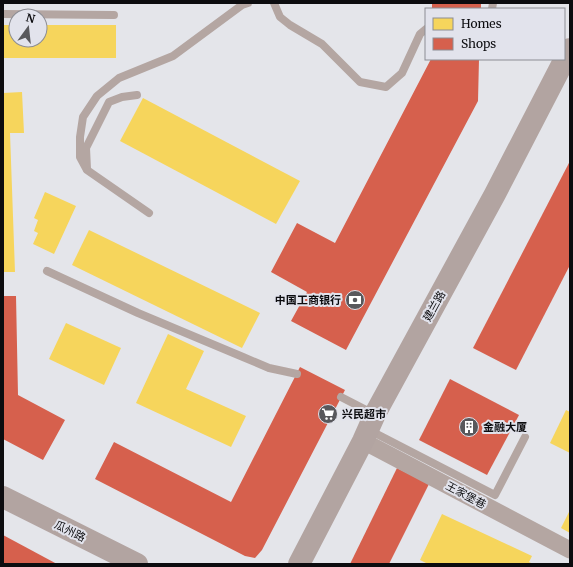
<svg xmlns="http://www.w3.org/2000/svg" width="573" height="567" font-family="Merriweather,'Noto Sans SC',serif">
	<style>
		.homes { fill: #f6d55c }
		.shops { fill: #d6604d }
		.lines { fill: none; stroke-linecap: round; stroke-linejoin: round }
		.lane { stroke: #b4a6a2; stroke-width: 8 }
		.street { stroke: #b4a6a2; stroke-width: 17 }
		.secondary { stroke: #b2a4a1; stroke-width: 22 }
		.labels { text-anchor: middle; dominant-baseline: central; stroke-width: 4; stroke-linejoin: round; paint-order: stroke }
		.poi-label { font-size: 11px; font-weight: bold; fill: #0c0c0f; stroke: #e2e3ec; text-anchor: start }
		.street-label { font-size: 11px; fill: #0c0c0f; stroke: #e2e3ec }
	</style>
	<rect width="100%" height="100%" fill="#e4e5ea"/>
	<g class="homes">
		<path d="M 3,25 L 16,25 L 16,40 L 40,40 L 40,25 L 116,25 L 116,58 L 3,58 Z"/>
		<path d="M 22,92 L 24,133 L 10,133 L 15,272 L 3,272 L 3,93 Z"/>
		<path d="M 143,98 L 300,181 L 276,224 L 120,141 Z"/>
		<path d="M 45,192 L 76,206 L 54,254 L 33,244 L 38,233 L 34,231 L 38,220 L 34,218 Z"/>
		<path d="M 89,230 L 260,313 L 242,348 L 72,265 Z"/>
		<path d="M 66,323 L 121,348 L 104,385 L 49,359 Z"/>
		<path d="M 168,334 L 204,351 L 186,389 L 246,416 L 231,447 L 136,403 Z"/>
		<path d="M 566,410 L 570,412 L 570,453 L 550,443 Z"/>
		<path d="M 570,510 L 570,533 L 561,528 Z"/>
		<path d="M 442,514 L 532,556 L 529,562 L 533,564 L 428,564 L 420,560 Z"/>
	</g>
	<g class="shops">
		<rect x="432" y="3" width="49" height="6"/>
		<path d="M 431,59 L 479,59 L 478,101 L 346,350 L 291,321 L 307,292 L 271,272 L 297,223 L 335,243 Z"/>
		<path d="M 570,161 L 570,265 L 516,370 L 473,348 Z"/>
		<path d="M 3,296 L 16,296 L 18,395 L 65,420 L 43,460 L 3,439 Z"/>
		<path d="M 300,367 L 345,390 L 262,550 L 255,558 L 245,556 L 95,479 L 114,442 L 231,502 Z"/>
		<path d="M 450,379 L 519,415 L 487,475 L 419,440 Z"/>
		<path d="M 397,468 L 429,484 L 389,564 L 350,564 Z"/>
		<path d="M 3,535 L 57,564 L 3,564 Z"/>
	</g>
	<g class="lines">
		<g class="lane">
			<path d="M 274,3 L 280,17 L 290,25 L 322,44 L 360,82 L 386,87 L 402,73 L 420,34 L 426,29"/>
			<path d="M 492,9 L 493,3"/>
			<path d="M 3,14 L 114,15"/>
			<path d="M 87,169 L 86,148 L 109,102 L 122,97 L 137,95"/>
			<path d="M 149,213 L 87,170 L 80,157 L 80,137 L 83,117 L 97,96 L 119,78 L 173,56 L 242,5 L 248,3"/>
			<path d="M 47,271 L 138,313 L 243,357 L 269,368 L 297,374"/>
			<path d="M 341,397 L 374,414"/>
			<path d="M 369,430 L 495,495 L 525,437"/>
		</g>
		<path class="street" d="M 363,441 L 570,550"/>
		<g class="secondary">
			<path d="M 3,497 L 137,564"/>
			<path d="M 299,564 L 363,441 L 375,414 L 495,194 L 570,49"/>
		</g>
	</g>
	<defs>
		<symbol id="bank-disc" viewBox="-11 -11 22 22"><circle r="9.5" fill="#58585c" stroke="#e2e3ec"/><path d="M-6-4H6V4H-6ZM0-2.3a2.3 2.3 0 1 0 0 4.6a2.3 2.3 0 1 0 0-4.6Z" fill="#fff"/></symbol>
		<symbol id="supermarket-disc" viewBox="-11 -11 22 22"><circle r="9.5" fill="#58585c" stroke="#e2e3ec"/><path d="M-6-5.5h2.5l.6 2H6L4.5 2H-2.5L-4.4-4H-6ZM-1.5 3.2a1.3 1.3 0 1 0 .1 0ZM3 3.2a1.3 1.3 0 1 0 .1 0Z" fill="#fff"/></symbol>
		<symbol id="building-disc" viewBox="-11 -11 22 22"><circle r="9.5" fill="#58585c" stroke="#e2e3ec"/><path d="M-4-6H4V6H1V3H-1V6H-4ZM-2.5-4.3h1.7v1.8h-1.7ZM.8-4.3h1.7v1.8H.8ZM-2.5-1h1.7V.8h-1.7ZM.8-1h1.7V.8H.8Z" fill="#fff"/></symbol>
	</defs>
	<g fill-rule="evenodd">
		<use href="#bank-disc" x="344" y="289" width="22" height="22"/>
		<use href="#supermarket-disc" x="317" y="403" width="22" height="22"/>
		<use href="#building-disc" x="458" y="416" width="22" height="22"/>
	</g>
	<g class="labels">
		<g class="poi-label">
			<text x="341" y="300" text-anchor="end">中国工商银行</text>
			<text x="342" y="414">兴民超市</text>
			<text x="483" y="427">金融大厦</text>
		</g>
		<g class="street-label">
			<text transform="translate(434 306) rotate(-61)">建兰路</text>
			<text transform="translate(466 495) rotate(28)">王家堡巷</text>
			<text transform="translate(70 531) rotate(26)">瓜州路</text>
		</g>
	</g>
	<rect width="573" height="567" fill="none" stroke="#0c0c0f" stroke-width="8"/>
	<rect x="425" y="8" width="140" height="52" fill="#e2e3ec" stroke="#8c8d94"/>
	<rect x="433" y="18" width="20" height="12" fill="#f6d55c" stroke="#8c8d94"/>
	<text x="461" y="28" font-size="12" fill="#0c0c0f">Homes</text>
	<rect x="433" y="38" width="20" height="12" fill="#d6604d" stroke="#8c8d94"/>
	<text x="461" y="48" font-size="12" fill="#0c0c0f">Shops</text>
	<g transform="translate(28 28) rotate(15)"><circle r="19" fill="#e2e3ec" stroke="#8c8d94"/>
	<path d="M0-3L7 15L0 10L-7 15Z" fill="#58585c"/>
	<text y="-6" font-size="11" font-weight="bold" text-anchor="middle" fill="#0c0c0f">N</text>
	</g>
</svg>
